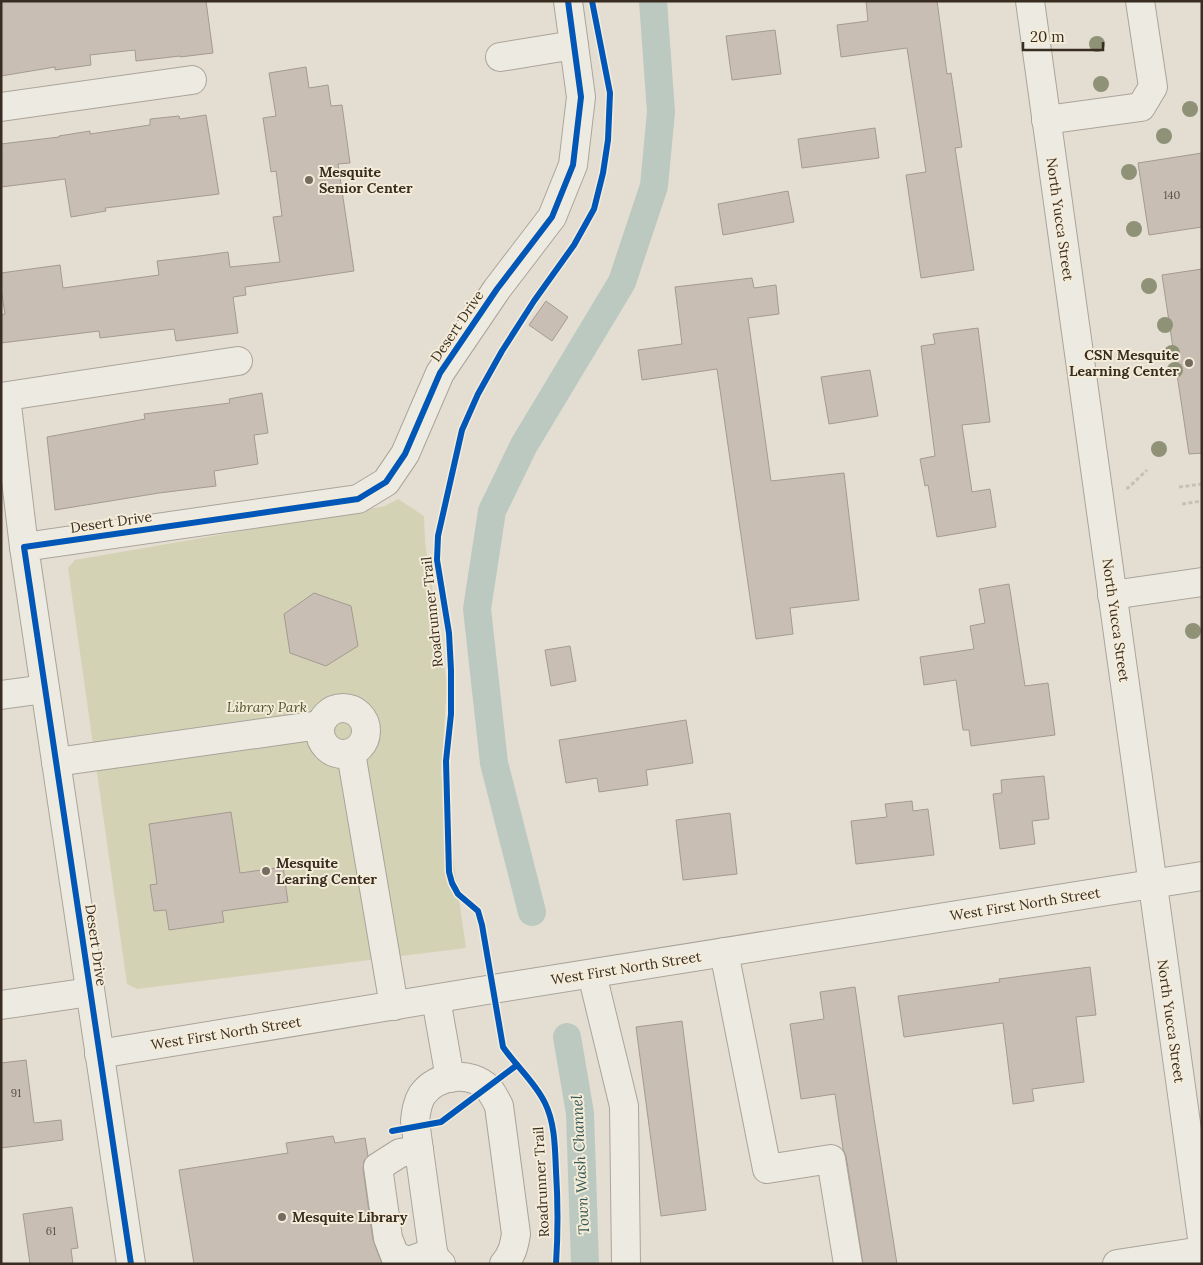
<svg xmlns="http://www.w3.org/2000/svg" width="1203" height="1265" font-family="Lora,serif">
	<style>
		.green { fill: #d3d2b5 }
		.lines { fill: none; stroke-linecap: round; stroke-linejoin: round }
		.canal { stroke: #bbc9c1; stroke-width: 28 }
		.building { fill: #c8beb3; stroke: #a49a91 }
		.minor-casing { stroke: #aaa49a; stroke-width: 30 }
		.path { stroke: #c5c1b9; stroke-width: 3; stroke-dasharray: 4 2.5; stroke-linecap: butt }
		.minor { stroke: #edeae2; stroke-width: 28 }
		.cycleway-casing { stroke: #f4ecd9; stroke-width: 9 }
		.cycleway { stroke: #0057b8; stroke-width: 6 }
		.tree { fill: #8f9276 }
		.poi-dot { fill: #756b60; stroke: #f4ecd9; stroke-width: 2 }
		.labels { text-anchor: middle; dominant-baseline: central; stroke-width: 4; stroke-linejoin: round; paint-order: stroke }
		.number-label { font-size: 11px; fill: #5d5146 }
		.poi-label { font-size: 14px; font-weight: bold; fill: #392d22; stroke: #f4ecd9; text-anchor: start }
		.street-label { font-size: 14px; fill: #392d22; stroke: #f4ecd9 }
		.park-label { font-size: 14px; font-style: italic; fill: #4a542a; stroke: #f4ecd9 }
		.water-label { font-size: 15px; font-style: italic; fill: #325754; stroke: #f4ecd9 }
	</style>
	<rect width="100%" height="100%" fill="#e4ded2"/>
	<path class="green" d="M 398,499 L 424,516 L 425,542 L 447,685 L 441,774 L 466,948 L 137,989 L 127,984 L 68,568 L 75,560 L 385,506 Z"/>
	<g class="lines">
		<g class="canal">
			<path d="M 532,912 L 494,763 L 477,609 L 492,511 L 524,445 L 622,282 L 654,186 L 661,112 L 653,1"/>
			<path d="M 567,1037 L 580,1113 L 585,1264"/>
		</g>
	</g>
	<g class="building">
		<path d="M 1,1 L 206,1 L 213,53 L 180,57 L 180,56 L 136,61 L 135,50 L 90,55 L 91,65 L 55,70 L 55,67 L 1,76 Z"/>
		<path d="M 866,1 L 937,1 L 947,74 L 951,73 L 962,147 L 955,148 L 974,270 L 921,278 L 906,175 L 926,172 L 907,48 L 841,57 L 837,25 L 868,21 Z"/>
		<path d="M 775,30 L 781,74 L 732,80 L 726,36 Z"/>
		<path d="M 306,67 L 309,88 L 328,85 L 331,106 L 342,105 L 350,163 L 338,164 L 354,271 L 245,287 L 246,295 L 233,297 L 238,333 L 176,341 L 174,329 L 100,338 L 99,331 L 1,343 L 1,315 L 5,314 L 1,289 L 1,273 L 60,265 L 63,288 L 159,275 L 157,261 L 199,256 L 228,252 L 230,267 L 280,262 L 273,217 L 282,216 L 276,171 L 271,172 L 263,118 L 276,116 L 269,73 Z"/>
		<path d="M 206,115 L 219,194 L 105,208 L 106,211 L 71,217 L 65,179 L 1,187 L 1,144 L 59,137 L 59,136 L 90,131 L 90,134 L 150,125 L 150,119 L 179,116 L 180,119 Z"/>
		<path d="M 875,128 L 879,158 L 802,168 L 798,139 Z"/>
		<path d="M 1202,153 L 1202,227 L 1149,235 L 1138,163 Z"/>
		<path d="M 788,191 L 794,222 L 723,235 L 718,204 Z"/>
		<path d="M 1202,269 L 1202,453 L 1189,454 L 1162,275 Z"/>
		<path d="M 752,278 L 754,288 L 776,285 L 779,314 L 748,318 L 771,481 L 844,473 L 859,600 L 790,608 L 793,634 L 756,639 L 717,369 L 642,380 L 638,350 L 682,344 L 675,287 Z"/>
		<path d="M 546,301 L 568,317 L 552,341 L 529,325 Z"/>
		<path d="M 978,328 L 990,422 L 962,425 L 972,492 L 990,489 L 996,527 L 937,537 L 928,485 L 925,486 L 920,459 L 935,456 L 921,346 L 935,344 L 933,334 Z"/>
		<path d="M 870,370 L 878,416 L 829,424 L 821,377 Z"/>
		<path d="M 262,393 L 268,433 L 254,435 L 258,464 L 214,471 L 216,486 L 159,493 L 55,510 L 47,437 L 145,419 L 144,414 L 230,403 L 229,399 Z"/>
		<path d="M 1009,584 L 1025,686 L 1048,683 L 1055,735 L 971,746 L 969,730 L 963,730 L 956,680 L 924,685 L 920,657 L 974,649 L 970,626 L 985,623 L 979,589 Z"/>
		<path d="M 314,593 L 351,606 L 358,646 L 326,666 L 290,653 L 284,614 Z"/>
		<path d="M 570,646 L 576,681 L 551,686 L 545,650 Z"/>
		<path d="M 686,720 L 693,763 L 646,770 L 648,785 L 599,792 L 597,778 L 566,783 L 559,740 Z"/>
		<path d="M 1044,776 L 1049,819 L 1032,821 L 1035,844 L 1000,849 L 993,794 L 1002,793 L 1001,780 Z"/>
		<path d="M 912,801 L 913,811 L 928,809 L 934,855 L 856,864 L 851,821 L 887,817 L 885,804 Z"/>
		<path d="M 231,812 L 240,873 L 283,867 L 288,902 L 222,911 L 224,922 L 169,930 L 166,910 L 154,911 L 150,885 L 157,884 L 149,824 Z"/>
		<path d="M 730,813 L 737,874 L 683,880 L 676,820 Z"/>
		<path d="M 1090,967 L 1096,1015 L 1076,1017 L 1084,1082 L 1032,1089 L 1034,1101 L 1013,1104 L 1003,1023 L 904,1037 L 898,996 L 1000,982 L 999,979 Z"/>
		<path d="M 855,987 L 874,1118 L 897,1264 L 863,1264 L 846,1156 L 843,1149 L 835,1094 L 801,1099 L 790,1024 L 824,1019 L 820,992 Z"/>
		<path d="M 682,1021 L 706,1210 L 661,1216 L 636,1027 Z"/>
		<path d="M 26,1060 L 34,1123 L 61,1120 L 63,1140 L 1,1148 L 1,1063 Z"/>
		<path d="M 333,1136 L 335,1143 L 365,1138 L 368,1156 L 364,1161 L 363,1169 L 373,1240 L 382,1264 L 194,1264 L 179,1170 L 288,1153 L 286,1143 Z"/>
		<path d="M 72,1207 L 78,1248 L 71,1249 L 73,1264 L 30,1264 L 23,1214 Z"/>
	</g>
	<g class="lines">
		<defs>
			<g id="minor">
				<path d="M 1030,1 L 1202,1238"/>
				<path d="M 500,57 L 574,45"/>
				<path d="M 1,107 L 192,80"/>
				<path d="M 1046,120 L 1141,107 L 1153,87 L 1140,1"/>
				<path d="M 1,397 L 238,361"/>
				<path d="M 6,397 L 24,547"/>
				<path d="M 1112,595 L 1202,582"/>
				<path d="M 1,695 L 45,689"/>
				<circle cx="343" cy="731" r="23"/>
				<path d="M 351,753 L 394,1006"/>
				<path d="M 56,762 L 320,725"/>
				<path d="M 724,952 L 767,1169 L 831,1159 L 848,1264"/>
				<path d="M 592,974 L 624,1106 L 626,1264"/>
				<path d="M 436,999 L 450,1078"/>
				<path d="M 1,1005 L 90,992"/>
				<path d="M 99,1054 L 493,989 L 1202,876"/>
				<path d="M 419,1150 L 400,1153 L 378,1167 L 388,1238 L 395,1256 L 409,1261 L 433,1252"/>
				<path d="M 131,1264 L 24,547 L 358,499 L 386,482 L 405,454 L 440,373 L 497,289 L 552,217 L 573,165 L 581,97 L 568,1"/>
				<path d="M 441,1264 L 436,1259 L 433,1252 L 415,1121 C 416,1112 417,1103 422,1095 C 437,1074 471,1070 489,1089 C 493,1094 496,1100 499,1106 L 516,1234 C 514,1246 512,1255 504,1264"/>
				<path d="M 1117,1264 L 1202,1251"/>
			</g>
		</defs>
		<use href="#minor" class="minor-casing"/>
		<g class="path">
			<path d="M 1179,487 L 1202,484"/>
			<path d="M 1126,488 L 1128,488 L 1147,470"/>
			<path d="M 1182,504 L 1202,501"/>
		</g>
		<use href="#minor" class="minor"/>
		<defs>
			<g id="cycleway">
				<path d="M 392,1131 L 441,1122 L 517,1065"/>
				<path d="M 131,1264 L 24,547 L 358,499 L 386,482 L 405,454 L 440,373 L 497,289 L 552,217 L 573,165 L 581,97 L 568,1"/>
				<path d="M 556,1264 C 558,1233 558,1202 556,1171 C 555,1149 555,1123 545,1103 C 535,1082 516,1066 503,1047 L 482,925 L 478,911 L 458,894 L 452,883 L 449,872 L 446,761 L 451,714 L 451,670 L 449,633 L 437,560 L 438,536 L 462,430 L 478,394 L 502,351 L 534,301 L 574,245 L 594,209 L 603,173 L 608,140 L 610,93 L 592,1"/>
			</g>
		</defs>
		<use href="#cycleway" class="cycleway-casing"/>
		<use href="#cycleway" class="cycleway"/>
	</g>
	<g class="tree">
		<circle cx="1097" cy="44" r="8"/>
		<circle cx="1101" cy="84" r="8"/>
		<circle cx="1190" cy="109" r="8"/>
		<circle cx="1164" cy="136" r="8"/>
		<circle cx="1129" cy="172" r="8"/>
		<circle cx="1134" cy="229" r="8"/>
		<circle cx="1149" cy="286" r="8"/>
		<circle cx="1165" cy="325" r="8"/>
		<circle cx="1172" cy="353" r="8"/>
		<circle cx="1175" cy="370" r="8"/>
		<circle cx="1159" cy="449" r="8"/>
		<circle cx="1193" cy="631" r="8"/>
	</g>
	<g class="poi-dot">
		<circle cx="309" cy="180" r="5"/>
		<circle cx="1189" cy="363" r="5"/>
		<circle cx="266" cy="871" r="5"/>
		<circle cx="282" cy="1217" r="5"/>
	</g>
	<g class="labels">
		<g class="number-label">
			<text x="1172" y="195">140</text>
			<text x="16" y="1093">91</text>
			<text x="51" y="1231">61</text>
		</g>
		<g class="poi-label">
			<text x="319" y="172">Mesquite<tspan x="319" dy="16">Senior Center</tspan></text>
			<text x="1179" y="355" text-anchor="end">CSN Mesquite<tspan x="1179" dy="16">Learning Center</tspan></text>
			<text x="276" y="863">Mesquite<tspan x="276" dy="16">Learing Center</tspan></text>
			<text x="292" y="1217">Mesquite Library</text>
		</g>
		<g class="street-label">
			<text transform="translate(1060 219) rotate(82)">North Yucca Street</text>
			<text transform="translate(457 326) rotate(-56)">Desert Drive</text>
			<text transform="translate(111 522) rotate(-8)">Desert Drive</text>
			<text transform="translate(432 612) rotate(-96)">Roadrunner Trail</text>
			<text transform="translate(1116 620) rotate(82)">North Yucca Street</text>
			<text transform="translate(1025 904) rotate(-9)">West First North Street</text>
			<text transform="translate(96 945) rotate(82)">Desert Drive</text>
			<text transform="translate(626 968) rotate(-9)">West First North Street</text>
			<text transform="translate(1171 1021) rotate(82)">North Yucca Street</text>
			<text transform="translate(226 1033) rotate(-9)">West First North Street</text>
			<text transform="translate(541 1182) rotate(-93)">Roadrunner Trail</text>
		</g>
		<g class="park-label">
			<text x="267" y="707">Library Park</text>
		</g>
		<g class="water-label">
			<text transform="translate(580 1165) rotate(-93)">Town Wash Channel</text>
		</g>
	</g>
	<rect width="1203" height="1265" fill="none" stroke="#392d22" stroke-width="5"/>
	<path d="M1023 42v8h80v-8" fill="none" stroke="#392d22" stroke-width="2.5"/>
	<text x="1030" y="42" font-size="15" fill="#392d22" stroke="#f4ecd9" stroke-width="4" paint-order="stroke">20 m</text>
</svg>
